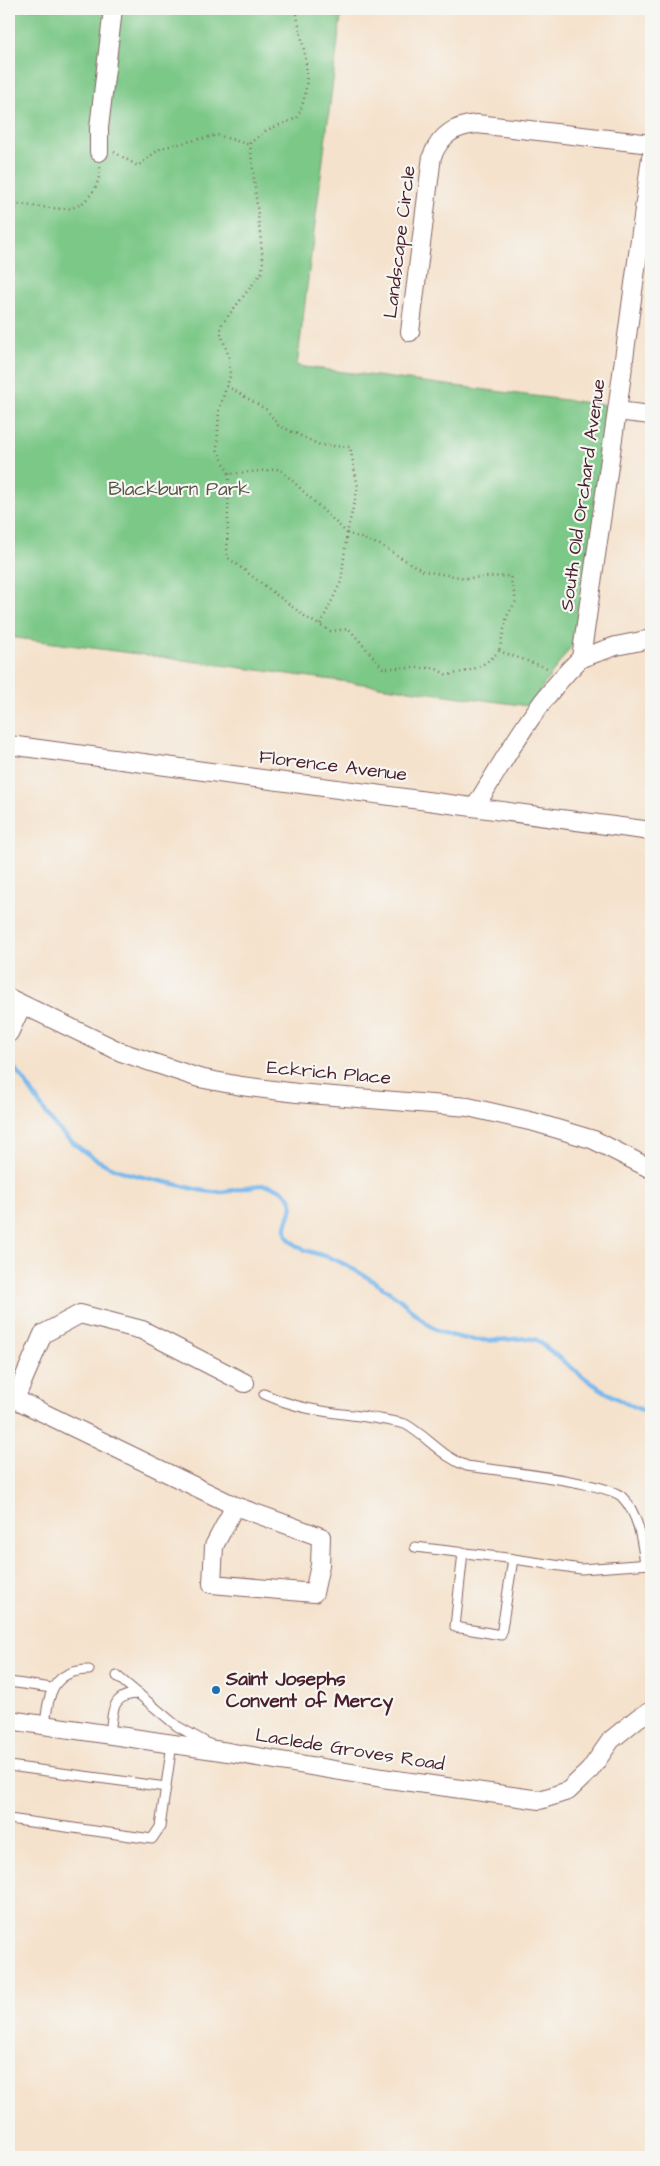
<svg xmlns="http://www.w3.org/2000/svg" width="660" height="2166" font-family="'Architects Daughter',sans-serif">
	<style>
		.green { fill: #7bc887; stroke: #627459 }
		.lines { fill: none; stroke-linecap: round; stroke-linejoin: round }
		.stream { stroke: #78b9ed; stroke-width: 4.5 }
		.service-casing { stroke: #866363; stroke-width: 11 }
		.minor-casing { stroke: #866363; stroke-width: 20 }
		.path { stroke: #866363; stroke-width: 2.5; stroke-dasharray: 1 4; stroke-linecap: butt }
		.service { stroke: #fff; stroke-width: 9 }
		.minor { stroke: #fff; stroke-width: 18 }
		.poi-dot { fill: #1f6fb2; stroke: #f6f6f2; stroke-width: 2 }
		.labels { text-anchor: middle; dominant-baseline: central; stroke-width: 4.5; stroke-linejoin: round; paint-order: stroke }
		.street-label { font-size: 19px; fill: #4a1f2b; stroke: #f6f6f2 }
		.park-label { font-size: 19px; fill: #595247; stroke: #f6f6f2 }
		.poi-label { font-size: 19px; font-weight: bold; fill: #4a1f2b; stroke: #f6f6f2; text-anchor: start }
	</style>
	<rect width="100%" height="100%" fill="#f6f6f2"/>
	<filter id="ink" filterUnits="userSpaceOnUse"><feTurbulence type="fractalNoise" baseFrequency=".02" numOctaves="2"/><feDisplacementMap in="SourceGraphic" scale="10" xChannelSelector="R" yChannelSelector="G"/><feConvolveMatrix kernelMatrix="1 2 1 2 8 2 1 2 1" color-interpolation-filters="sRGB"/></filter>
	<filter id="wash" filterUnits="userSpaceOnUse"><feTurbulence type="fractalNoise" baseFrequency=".0096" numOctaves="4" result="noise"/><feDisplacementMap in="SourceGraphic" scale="20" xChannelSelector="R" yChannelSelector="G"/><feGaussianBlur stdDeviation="1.12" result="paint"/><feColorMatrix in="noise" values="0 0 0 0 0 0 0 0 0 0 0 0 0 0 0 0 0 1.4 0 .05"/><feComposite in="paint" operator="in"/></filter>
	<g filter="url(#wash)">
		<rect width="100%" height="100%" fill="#f5e2cc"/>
		<path class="green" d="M 9,9 L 342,9 L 297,366 L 613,406 L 577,638 L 529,706 L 9,637 Z"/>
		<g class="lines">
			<path class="stream" d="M 9,1062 C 27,1080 37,1103 53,1123 C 68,1141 94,1161 116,1169 C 136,1177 158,1180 179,1185 C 190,1188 200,1191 212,1192 C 235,1195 259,1177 281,1190 C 309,1207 272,1224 292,1242 C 305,1254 325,1253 340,1262 C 360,1272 380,1285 398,1298 C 414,1311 429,1330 450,1335 C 475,1343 502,1340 528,1338 L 537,1340 C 572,1368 607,1400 651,1413"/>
		</g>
	</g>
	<g filter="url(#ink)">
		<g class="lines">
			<defs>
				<g id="service">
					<path d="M 264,1394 C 312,1416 355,1412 405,1424 C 427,1436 442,1457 467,1466 C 493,1470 608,1482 622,1497 C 639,1514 642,1542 645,1564"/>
					<path d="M 415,1547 L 507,1558 L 581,1569 L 651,1564"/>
					<path d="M 463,1552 L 455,1627 L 501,1635 L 513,1559"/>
					<path d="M 117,1676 L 177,1726 L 209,1744"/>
					<path d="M 9,1682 L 52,1688"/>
					<path d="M 45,1726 C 48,1695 52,1670 89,1670"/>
					<path d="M 110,1735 C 113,1712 110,1694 139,1694"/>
					<path d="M 9,1766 L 166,1787"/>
					<path d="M 9,1819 L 152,1839 L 160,1827 L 172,1744"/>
				</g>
				<g id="minor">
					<path d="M 99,152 L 99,128 L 113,9"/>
					<path d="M 410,332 L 432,156 C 441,135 454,126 477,124 L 651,144"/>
					<path d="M 617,411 L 651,415"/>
					<path d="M 581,658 L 616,646 L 651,639"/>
					<path d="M 9,745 L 651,831"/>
					<path d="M 475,807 C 507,755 537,700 581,658 L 617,411 L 651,157"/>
					<path d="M 9,998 L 121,1052 L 199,1078 L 241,1086 L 297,1093 L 468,1107 L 534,1122 L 594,1140 L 651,1169"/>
					<path d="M 9,1033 L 22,1005"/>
					<path d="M 235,1506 L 321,1537 L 320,1565 L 314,1593 L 212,1584 L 214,1546 L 235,1506 L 15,1399 L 43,1334 L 80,1314 L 142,1330 L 245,1383"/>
					<path d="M 9,1720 L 228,1752 L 382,1778 L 540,1800 L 568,1791 L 590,1770 L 611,1740 L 638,1718 L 651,1711"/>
				</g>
			</defs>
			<use href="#service" class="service-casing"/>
			<use href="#minor" class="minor-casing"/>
			<g class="path">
				<path d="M 296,9 C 302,47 316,79 297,118 L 267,130 L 250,143 L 263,260 L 262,272 L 222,324 L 220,331 L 229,357 L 230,376 L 219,410 L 217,449 L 229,474 L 280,469 L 347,533 L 380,545 L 423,571 L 466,578 L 510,576 L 516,601 L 507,616 L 499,651"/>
				<path d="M 114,152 L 138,166 L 161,148 L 217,135 L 250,145"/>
				<path d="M 9,203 C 21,204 61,211 71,208 C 88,205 101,183 100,167"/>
				<path d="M 227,386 L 267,410 L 278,425 L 320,445 L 350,447 L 358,487 L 347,533 L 341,582 L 320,625"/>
				<path d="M 229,474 L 227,557 L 307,618 L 330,631 L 349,629 L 383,668 L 435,668 L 447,675 C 470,671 482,669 499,651 L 550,669"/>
			</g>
			<use href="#service" class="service"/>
			<use href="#minor" class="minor"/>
		</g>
	</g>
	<circle class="poi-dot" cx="216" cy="1690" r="5"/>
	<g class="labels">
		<g class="street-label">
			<text transform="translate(400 242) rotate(-83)">Landscape Circle</text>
			<text transform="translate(583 495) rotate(-82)">South Old Orchard Avenue</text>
			<text transform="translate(333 766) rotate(7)">Florence Avenue</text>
			<text transform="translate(329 1073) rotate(5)">Eckrich Place</text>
			<text transform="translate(350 1750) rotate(9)">Laclede Groves Road</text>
		</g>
		<g class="park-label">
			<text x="179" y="489">Blackburn Park</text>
		</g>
		<g class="poi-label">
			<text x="226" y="1679">Saint Josephs<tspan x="226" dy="22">Convent of Mercy</tspan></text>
		</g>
	</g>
	<rect width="660" height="2166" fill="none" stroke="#f6f6f2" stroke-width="30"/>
</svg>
